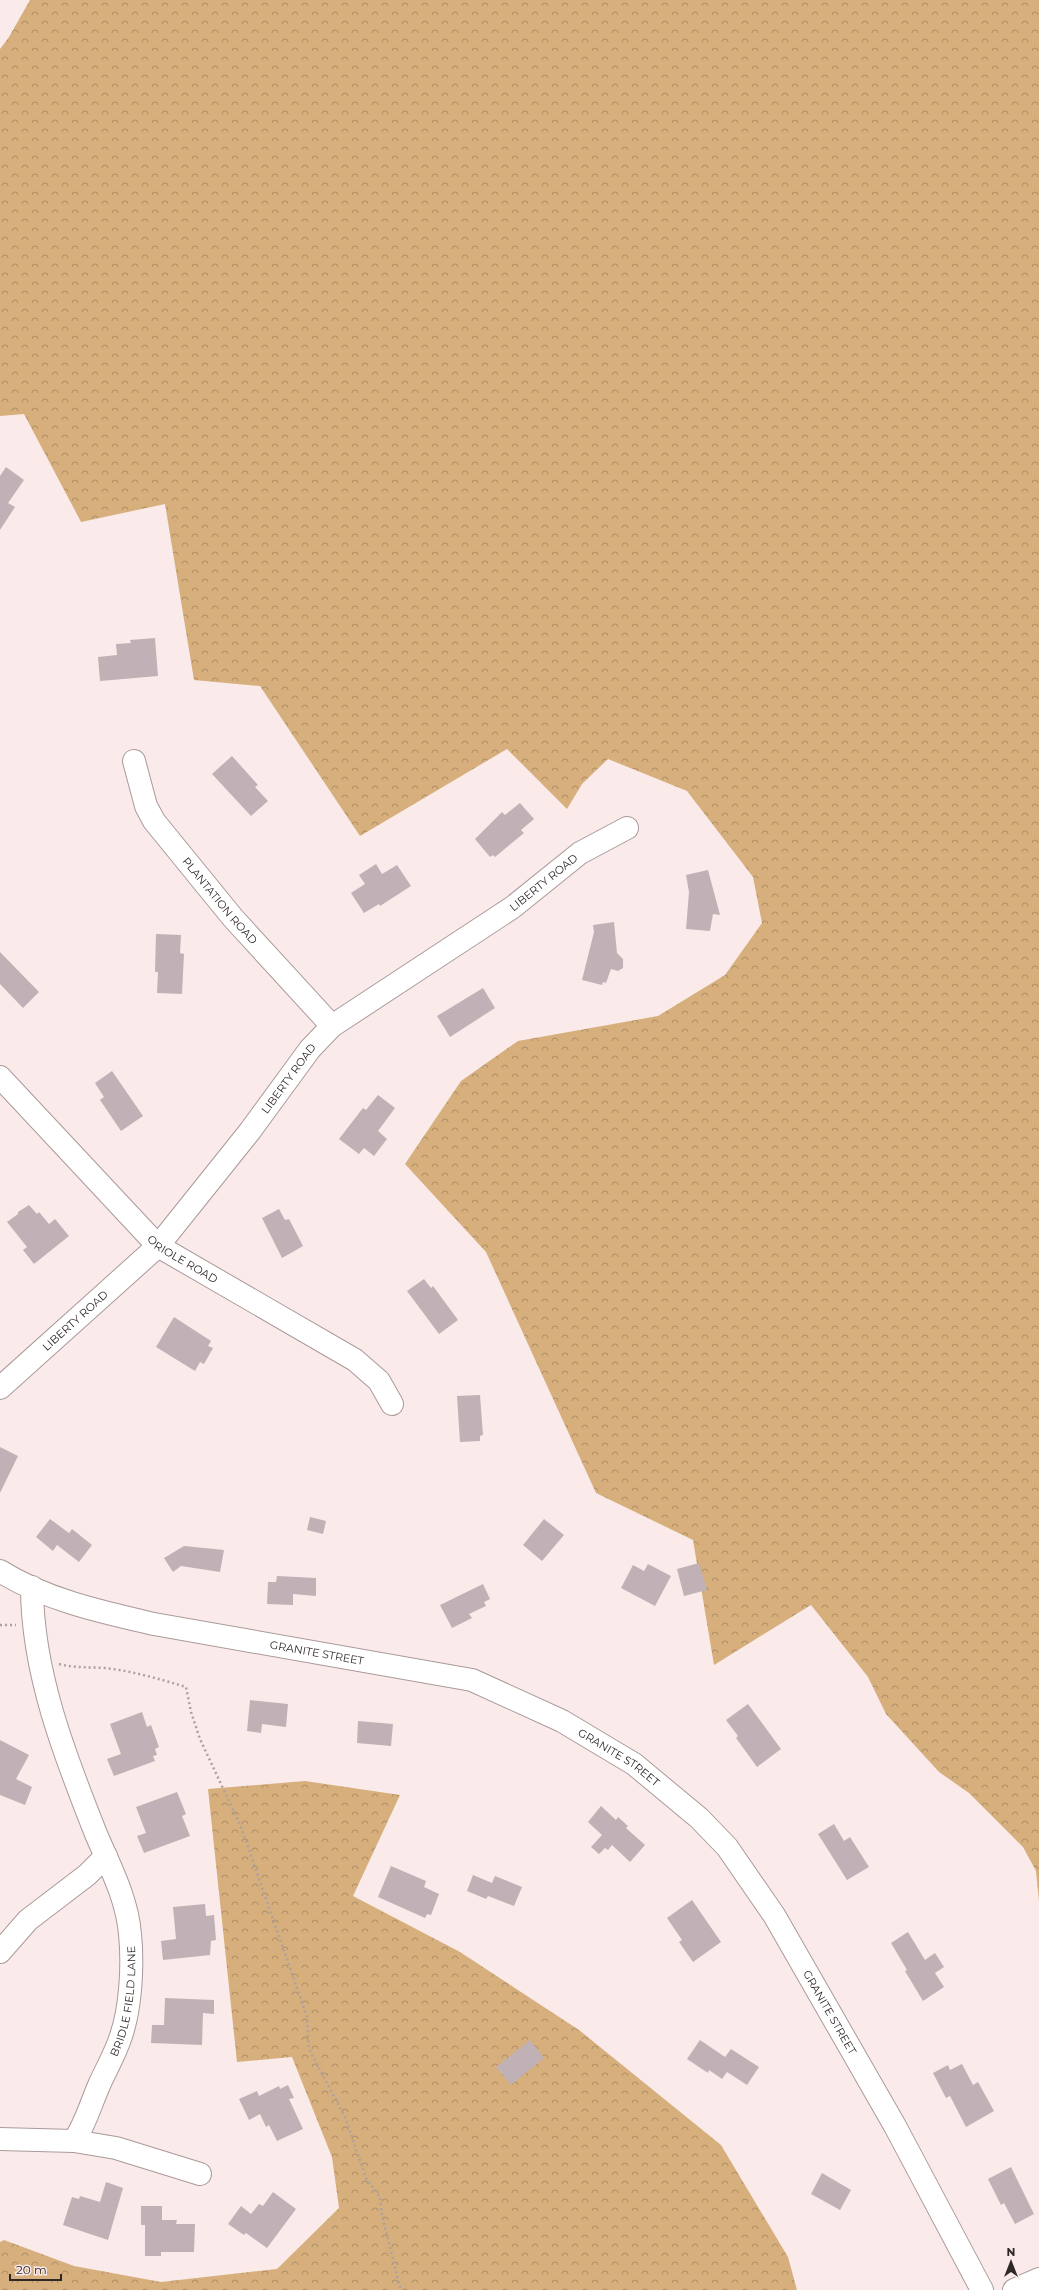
<svg xmlns="http://www.w3.org/2000/svg" width="1039" height="2290" font-family="Montserrat,sans-serif">
	<style>
		.forest { fill: url(#forest-crowns) }
		.building { fill: #c0b1b6 }
		.lines { fill: none; stroke-linecap: round; stroke-linejoin: round }
		.minor-casing { stroke: #aa9a9a; stroke-width: 24 }
		.path { stroke: #ada1a0; stroke-width: 2.5; stroke-dasharray: 2 3; stroke-linecap: butt }
		.minor { stroke: #fff; stroke-width: 22 }
		.labels { text-anchor: middle; dominant-baseline: central; stroke-width: 3.5; stroke-linejoin: round; paint-order: stroke }
		.street-label { font-size: 11px; fill: #2e2827; stroke: #faeae9 }
	</style>
	<defs>
		<pattern id="forest-crowns" width="20" height="18" patternUnits="userSpaceOnUse"><rect width="20" height="18" fill="#d6af7d"/><path d="M2 6a3 3 0 1 1 6 0M12 15a3 3 0 1 1 6 0" fill="none" stroke="#ae8e66"/></pattern>
	</defs>
	<rect width="100%" height="100%" fill="#faeae9"/>
	<g class="forest">
		<path d="M 30,0 L 1039,0 L 1039,1901 L 1036,1871 L 1023,1847 L 969,1793 L 939,1772 L 886,1714 L 868,1677 L 811,1605 L 714,1665 L 693,1540 L 596,1493 L 486,1252 L 405,1164 L 461,1081 L 518,1041 L 658,1016 L 725,975 L 762,923 L 753,877 L 687,791 L 608,759 L 582,784 L 567,809 L 507,749 L 360,836 L 260,686 L 194,680 L 165,504 L 81,522 L 24,414 L 0,416 L 0,49 L 9,37 Z"/>
		<path d="M 305,1781 L 400,1795 L 353,1896 L 460,1952 L 579,2030 L 721,2145 L 788,2257 L 797,2290 L 0,2290 L 0,2242 L 4,2240 L 74,2266 L 161,2282 L 277,2269 L 339,2208 L 332,2157 L 292,2057 L 237,2062 L 208,1789 Z"/>
	</g>
	<g class="building">
		<path d="M 6,467 L 24,480 L 8,503 L 15,507 L 0,530 L 0,476 Z"/>
		<path d="M 155,638 L 158,676 L 100,681 L 98,657 L 117,655 L 116,644 L 131,643 L 130,640 Z"/>
		<path d="M 232,756 L 258,785 L 255,787 L 268,801 L 251,816 L 212,774 Z"/>
		<path d="M 520,803 L 534,819 L 521,830 L 524,833 L 495,857 L 493,855 L 490,857 L 475,839 L 502,812 L 505,815 Z"/>
		<path d="M 376,864 L 382,874 L 397,865 L 411,886 L 380,906 L 379,904 L 364,913 L 351,893 L 365,884 L 359,875 Z"/>
		<path d="M 708,870 L 720,915 L 713,914 L 710,931 L 686,929 L 689,892 L 686,875 Z"/>
		<path d="M 614,922 L 617,953 L 623,959 L 623,968 L 618,971 L 611,969 L 606,983 L 603,982 L 602,985 L 582,980 L 594,932 L 593,925 Z"/>
		<path d="M 156,934 L 181,935 L 180,953 L 184,954 L 182,994 L 157,993 L 158,972 L 155,972 Z"/>
		<path d="M 0,952 L 39,992 L 23,1008 L 0,984 Z"/>
		<path d="M 483,988 L 495,1008 L 450,1037 L 437,1016 Z"/>
		<path d="M 112,1071 L 143,1116 L 121,1131 L 100,1100 L 104,1097 L 95,1083 Z"/>
		<path d="M 378,1095 L 395,1108 L 378,1131 L 387,1139 L 374,1156 L 364,1148 L 359,1154 L 339,1139 L 363,1108 L 366,1110 Z"/>
		<path d="M 29,1205 L 37,1214 L 39,1212 L 49,1224 L 55,1219 L 69,1236 L 34,1264 L 23,1250 L 27,1247 L 7,1222 L 18,1214 L 18,1212 Z"/>
		<path d="M 279,1209 L 285,1220 L 289,1219 L 303,1246 L 282,1258 L 262,1218 Z"/>
		<path d="M 424,1279 L 431,1288 L 433,1286 L 458,1320 L 439,1334 L 407,1291 Z"/>
		<path d="M 174,1317 L 211,1341 L 208,1346 L 213,1348 L 204,1364 L 200,1362 L 195,1371 L 156,1347 Z"/>
		<path d="M 480,1395 L 483,1435 L 480,1436 L 480,1441 L 460,1442 L 457,1396 Z"/>
		<path d="M 0,1447 L 18,1456 L 0,1493 Z"/>
		<path d="M 310,1517 L 326,1521 L 323,1534 L 307,1530 Z"/>
		<path d="M 50,1519 L 69,1533 L 72,1529 L 92,1545 L 79,1562 L 57,1545 L 53,1551 L 36,1537 Z"/>
		<path d="M 544,1519 L 564,1535 L 542,1561 L 523,1545 Z"/>
		<path d="M 184,1546 L 224,1550 L 220,1572 L 181,1566 L 173,1572 L 164,1558 Z"/>
		<path d="M 699,1563 L 707,1590 L 684,1596 L 677,1569 Z"/>
		<path d="M 648,1564 L 671,1576 L 655,1606 L 621,1588 L 633,1565 L 644,1571 Z"/>
		<path d="M 277,1576 L 316,1578 L 316,1596 L 293,1594 L 293,1605 L 267,1604 L 268,1582 L 276,1582 Z"/>
		<path d="M 483,1584 L 490,1599 L 484,1602 L 486,1606 L 469,1614 L 472,1618 L 452,1628 L 440,1605 Z"/>
		<path d="M 250,1700 L 288,1704 L 286,1727 L 262,1724 L 261,1733 L 247,1731 Z"/>
		<path d="M 748,1704 L 781,1749 L 757,1767 L 736,1738 L 738,1736 L 726,1720 Z"/>
		<path d="M 142,1712 L 147,1727 L 151,1725 L 159,1747 L 155,1749 L 157,1755 L 153,1756 L 155,1761 L 114,1776 L 107,1759 L 121,1754 L 110,1724 Z"/>
		<path d="M 358,1721 L 393,1724 L 391,1746 L 357,1743 Z"/>
		<path d="M 0,1740 L 29,1755 L 16,1779 L 32,1787 L 25,1805 L 0,1795 Z"/>
		<path d="M 177,1792 L 186,1814 L 182,1816 L 190,1836 L 144,1853 L 137,1836 L 146,1833 L 136,1807 Z"/>
		<path d="M 601,1806 L 616,1820 L 618,1817 L 628,1826 L 626,1828 L 645,1845 L 630,1862 L 612,1845 L 608,1850 L 605,1848 L 599,1854 L 591,1847 L 602,1835 L 588,1822 Z"/>
		<path d="M 834,1824 L 844,1841 L 850,1837 L 869,1867 L 847,1880 L 818,1834 Z"/>
		<path d="M 391,1866 L 426,1881 L 424,1887 L 439,1894 L 431,1915 L 427,1914 L 425,1918 L 378,1897 Z"/>
		<path d="M 473,1875 L 492,1883 L 495,1876 L 522,1887 L 514,1906 L 488,1896 L 486,1899 L 467,1891 Z"/>
		<path d="M 692,1900 L 721,1942 L 693,1962 L 679,1942 L 682,1940 L 667,1918 Z"/>
		<path d="M 205,1904 L 206,1916 L 214,1915 L 216,1940 L 211,1941 L 210,1955 L 163,1960 L 161,1941 L 176,1939 L 173,1907 Z"/>
		<path d="M 908,1932 L 925,1960 L 935,1953 L 944,1967 L 935,1973 L 944,1987 L 923,2001 L 905,1971 L 907,1970 L 891,1943 Z"/>
		<path d="M 165,1998 L 214,2000 L 214,2014 L 203,2013 L 202,2045 L 151,2043 L 152,2025 L 164,2025 Z"/>
		<path d="M 530,2040 L 544,2058 L 511,2085 L 496,2067 Z"/>
		<path d="M 700,2040 L 725,2057 L 731,2049 L 759,2067 L 747,2085 L 727,2072 L 722,2079 L 709,2070 L 708,2073 L 687,2059 Z"/>
		<path d="M 962,2064 L 973,2085 L 978,2082 L 994,2111 L 966,2127 L 950,2096 L 946,2098 L 933,2073 L 948,2065 L 950,2070 Z"/>
		<path d="M 288,2085 L 294,2098 L 289,2099 L 303,2129 L 277,2141 L 269,2125 L 266,2127 L 260,2114 L 249,2120 L 239,2099 L 257,2091 L 259,2096 L 279,2086 L 280,2089 Z"/>
		<path d="M 1011,2167 L 1034,2214 L 1015,2224 L 1004,2203 L 1001,2205 L 988,2179 Z"/>
		<path d="M 822,2173 L 851,2190 L 840,2210 L 811,2194 Z"/>
		<path d="M 106,2182 L 123,2188 L 108,2240 L 63,2225 L 72,2197 L 79,2199 L 80,2196 L 100,2202 Z"/>
		<path d="M 273,2192 L 296,2209 L 267,2248 L 246,2233 L 244,2235 L 228,2224 L 241,2206 L 251,2214 L 259,2204 L 263,2206 Z"/>
		<path d="M 141,2206 L 162,2206 L 162,2220 L 177,2220 L 176,2224 L 195,2224 L 194,2252 L 161,2252 L 161,2256 L 145,2256 L 145,2225 L 141,2225 Z"/>
	</g>
	<g class="lines">
		<defs>
			<g id="minor">
				<path id="s1" d="M 134,761 L 146,806 L 154,821 L 233,918 L 332,1026"/>
				<path id="s2" d="M 0,1077 L 158,1246 L 355,1360 L 379,1381 L 392,1404"/>
				<path id="s3" d="M 0,1388 L 158,1246 L 250,1131 L 310,1049 L 332,1026 L 513,907 L 580,853 L 627,828"/>
				<path id="s4" d="M 0,1571 C 46,1600 102,1612 154,1624 L 472,1680 L 562,1721 L 634,1764 L 699,1818 L 727,1847 L 774,1915 L 895,2126 L 982,2290"/>
				<path d="M 0,1952 L 28,1920 L 87,1875 L 106,1856"/>
				<path id="s5" d="M 0,2139 L 74,2141 C 86,2123 91,2103 100,2083 C 107,2068 116,2052 121,2036 C 131,2007 133,1964 130,1934 C 127,1898 110,1867 96,1834 C 65,1756 32,1672 32,1587"/>
				<path d="M 74,2141 L 116,2148 L 200,2174"/>
				<path d="M 1014,2290 L 1039,2279"/>
			</g>
		</defs>
		<use href="#minor" class="minor-casing"/>
		<g class="path">
			<path d="M 0,1625 L 16,1625"/>
			<path d="M 59,1664 C 75,1668 89,1667 105,1668 C 132,1671 160,1679 186,1687 L 191,1712 L 200,1739 L 241,1827 L 307,2017 L 309,2049 L 345,2117 L 366,2178 L 380,2197 L 382,2215 L 400,2287 L 399,2290"/>
		</g>
		<use href="#minor" class="minor"/>
	</g>
	<g class="labels">
		<g class="street-label">
			<text stroke="none"><textPath href="#s3" startOffset="749">LIBERTY ROAD</textPath></text>
			<text stroke="none"><textPath href="#s1" startOffset="167">PLANTATION ROAD</textPath></text>
			<text stroke="none"><textPath href="#s3" startOffset="425">LIBERTY ROAD</textPath></text>
			<text stroke="none"><textPath href="#s2" startOffset="259">ORIOLE ROAD</textPath></text>
			<text stroke="none"><textPath href="#s3" startOffset="101">LIBERTY ROAD</textPath></text>
			<text stroke="none"><textPath href="#s4" startOffset="329">GRANITE STREET</textPath></text>
			<text stroke="none"><textPath href="#s4" startOffset="653">GRANITE STREET</textPath></text>
			<text stroke="none"><textPath href="#s5" startOffset="224">BRIDLE FIELD LANE</textPath></text>
			<text stroke="none"><textPath href="#s4" startOffset="989">GRANITE STREET</textPath></text>
		</g>
	</g>
	<g transform="translate(1011 2262)" stroke="#faeae9" stroke-width="3" paint-order="stroke">
	<path d="M0-3L7 15L0 10L-7 15Z" fill="#2e2827"/>
	<text y="-6" font-size="11" font-weight="bold" text-anchor="middle" fill="#2e2827">N</text>
	</g>
	<path d="M10 2274v6h51v-6" fill="none" stroke="#2e2827" stroke-width="2"/>
	<text x="16" y="2274" font-size="12" fill="#2e2827" stroke="#faeae9" stroke-width="3" paint-order="stroke">20 m</text>
</svg>
